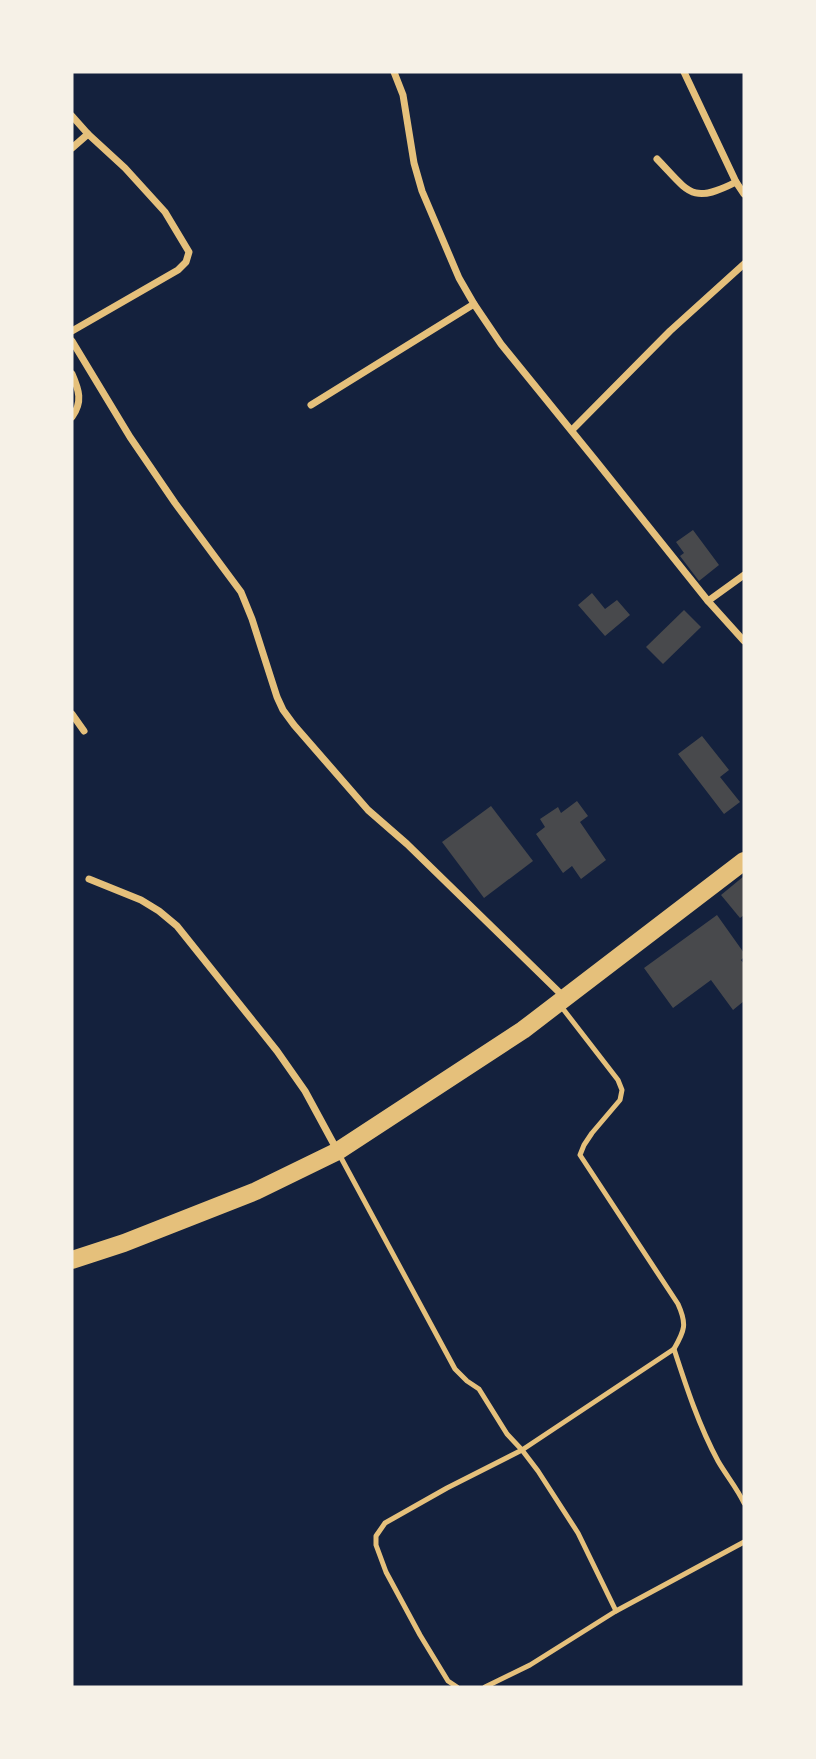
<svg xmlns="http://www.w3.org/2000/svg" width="816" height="1759" font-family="Spectral,serif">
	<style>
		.building { fill: #48494c }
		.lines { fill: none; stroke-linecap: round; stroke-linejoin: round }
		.service { stroke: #e5c07b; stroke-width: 5 }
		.minor { stroke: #e5c07b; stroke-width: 7 }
		.primary { stroke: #e5c07b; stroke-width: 18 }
	</style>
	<rect width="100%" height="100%" fill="#14213d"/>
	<g class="building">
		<path d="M 693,530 L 719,565 L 699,581 L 680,556 L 684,553 L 676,542 Z"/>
		<path d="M 592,593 L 605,609 L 617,600 L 630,615 L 605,636 L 578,605 Z"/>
		<path d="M 684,610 L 701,627 L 663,664 L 646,647 Z"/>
		<path d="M 702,736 L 729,770 L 720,777 L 740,802 L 724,814 L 678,754 Z"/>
		<path d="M 577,801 L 588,816 L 580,822 L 606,860 L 581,879 L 572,866 L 563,873 L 536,834 L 545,827 L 540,819 L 558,807 L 561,813 Z"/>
		<path d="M 491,806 L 533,861 L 484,898 L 442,842 Z"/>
		<path d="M 744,876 L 744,915 L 740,918 L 721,895 Z"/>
		<path d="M 717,915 L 744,953 L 744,957 L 741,960 L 744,964 L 744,1001 L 733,1010 L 711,980 L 673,1008 L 644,968 Z"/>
	</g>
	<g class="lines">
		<g class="service">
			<path d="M 339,1154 L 455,1369 L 467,1381 L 479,1389 L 507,1434 L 522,1450 L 538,1471 L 578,1533 L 616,1611 L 530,1665 L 485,1687"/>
			<path d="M 674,1349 C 686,1386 699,1426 718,1461 C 726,1475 737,1488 744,1503"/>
			<path d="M 616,1611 L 744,1542"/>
			<path d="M 457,1687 L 448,1681 L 420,1635 L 386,1572 L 376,1545 L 376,1536 L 385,1523 L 447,1488 L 522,1450 L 674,1349 C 685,1330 687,1324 678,1304 L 580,1155 L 584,1145 L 592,1133 L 620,1100 L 622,1090 L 618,1080 L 560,1005"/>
		</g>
		<g class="minor">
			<path d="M 394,72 L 403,95 L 414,163 L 422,191 L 459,278 L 474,304 L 501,344 L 596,461 L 708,601 L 744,641"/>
			<path d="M 684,72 L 736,182 L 744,194"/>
			<path d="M 72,116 L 88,134 L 125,168 L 165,212 L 189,252 L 186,262 L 178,270 L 72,331"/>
			<path d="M 72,148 L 88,134"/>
			<path d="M 657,159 C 689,192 691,205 736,182"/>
			<path d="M 72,341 L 130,437 L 175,503 L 241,592 L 252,619 L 277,697 L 283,710 L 294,725 L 368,810 L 407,844 L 565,998"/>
			<path d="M 72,374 C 79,390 83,402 72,417"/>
			<path d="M 311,405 L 474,304"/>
			<path d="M 572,430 L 670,331 L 744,264"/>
			<path d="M 708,601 L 744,575"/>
			<path d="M 72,714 L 84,731"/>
			<path d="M 89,879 L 141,900 L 159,911 L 177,926 L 277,1051 L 305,1091 L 337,1150"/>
		</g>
		<path class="primary" d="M 72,1260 L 124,1243 L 256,1191 L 338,1151 L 523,1030 L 744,861"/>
	</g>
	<rect width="816" height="1759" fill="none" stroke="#f6f1e7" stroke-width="147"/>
</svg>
